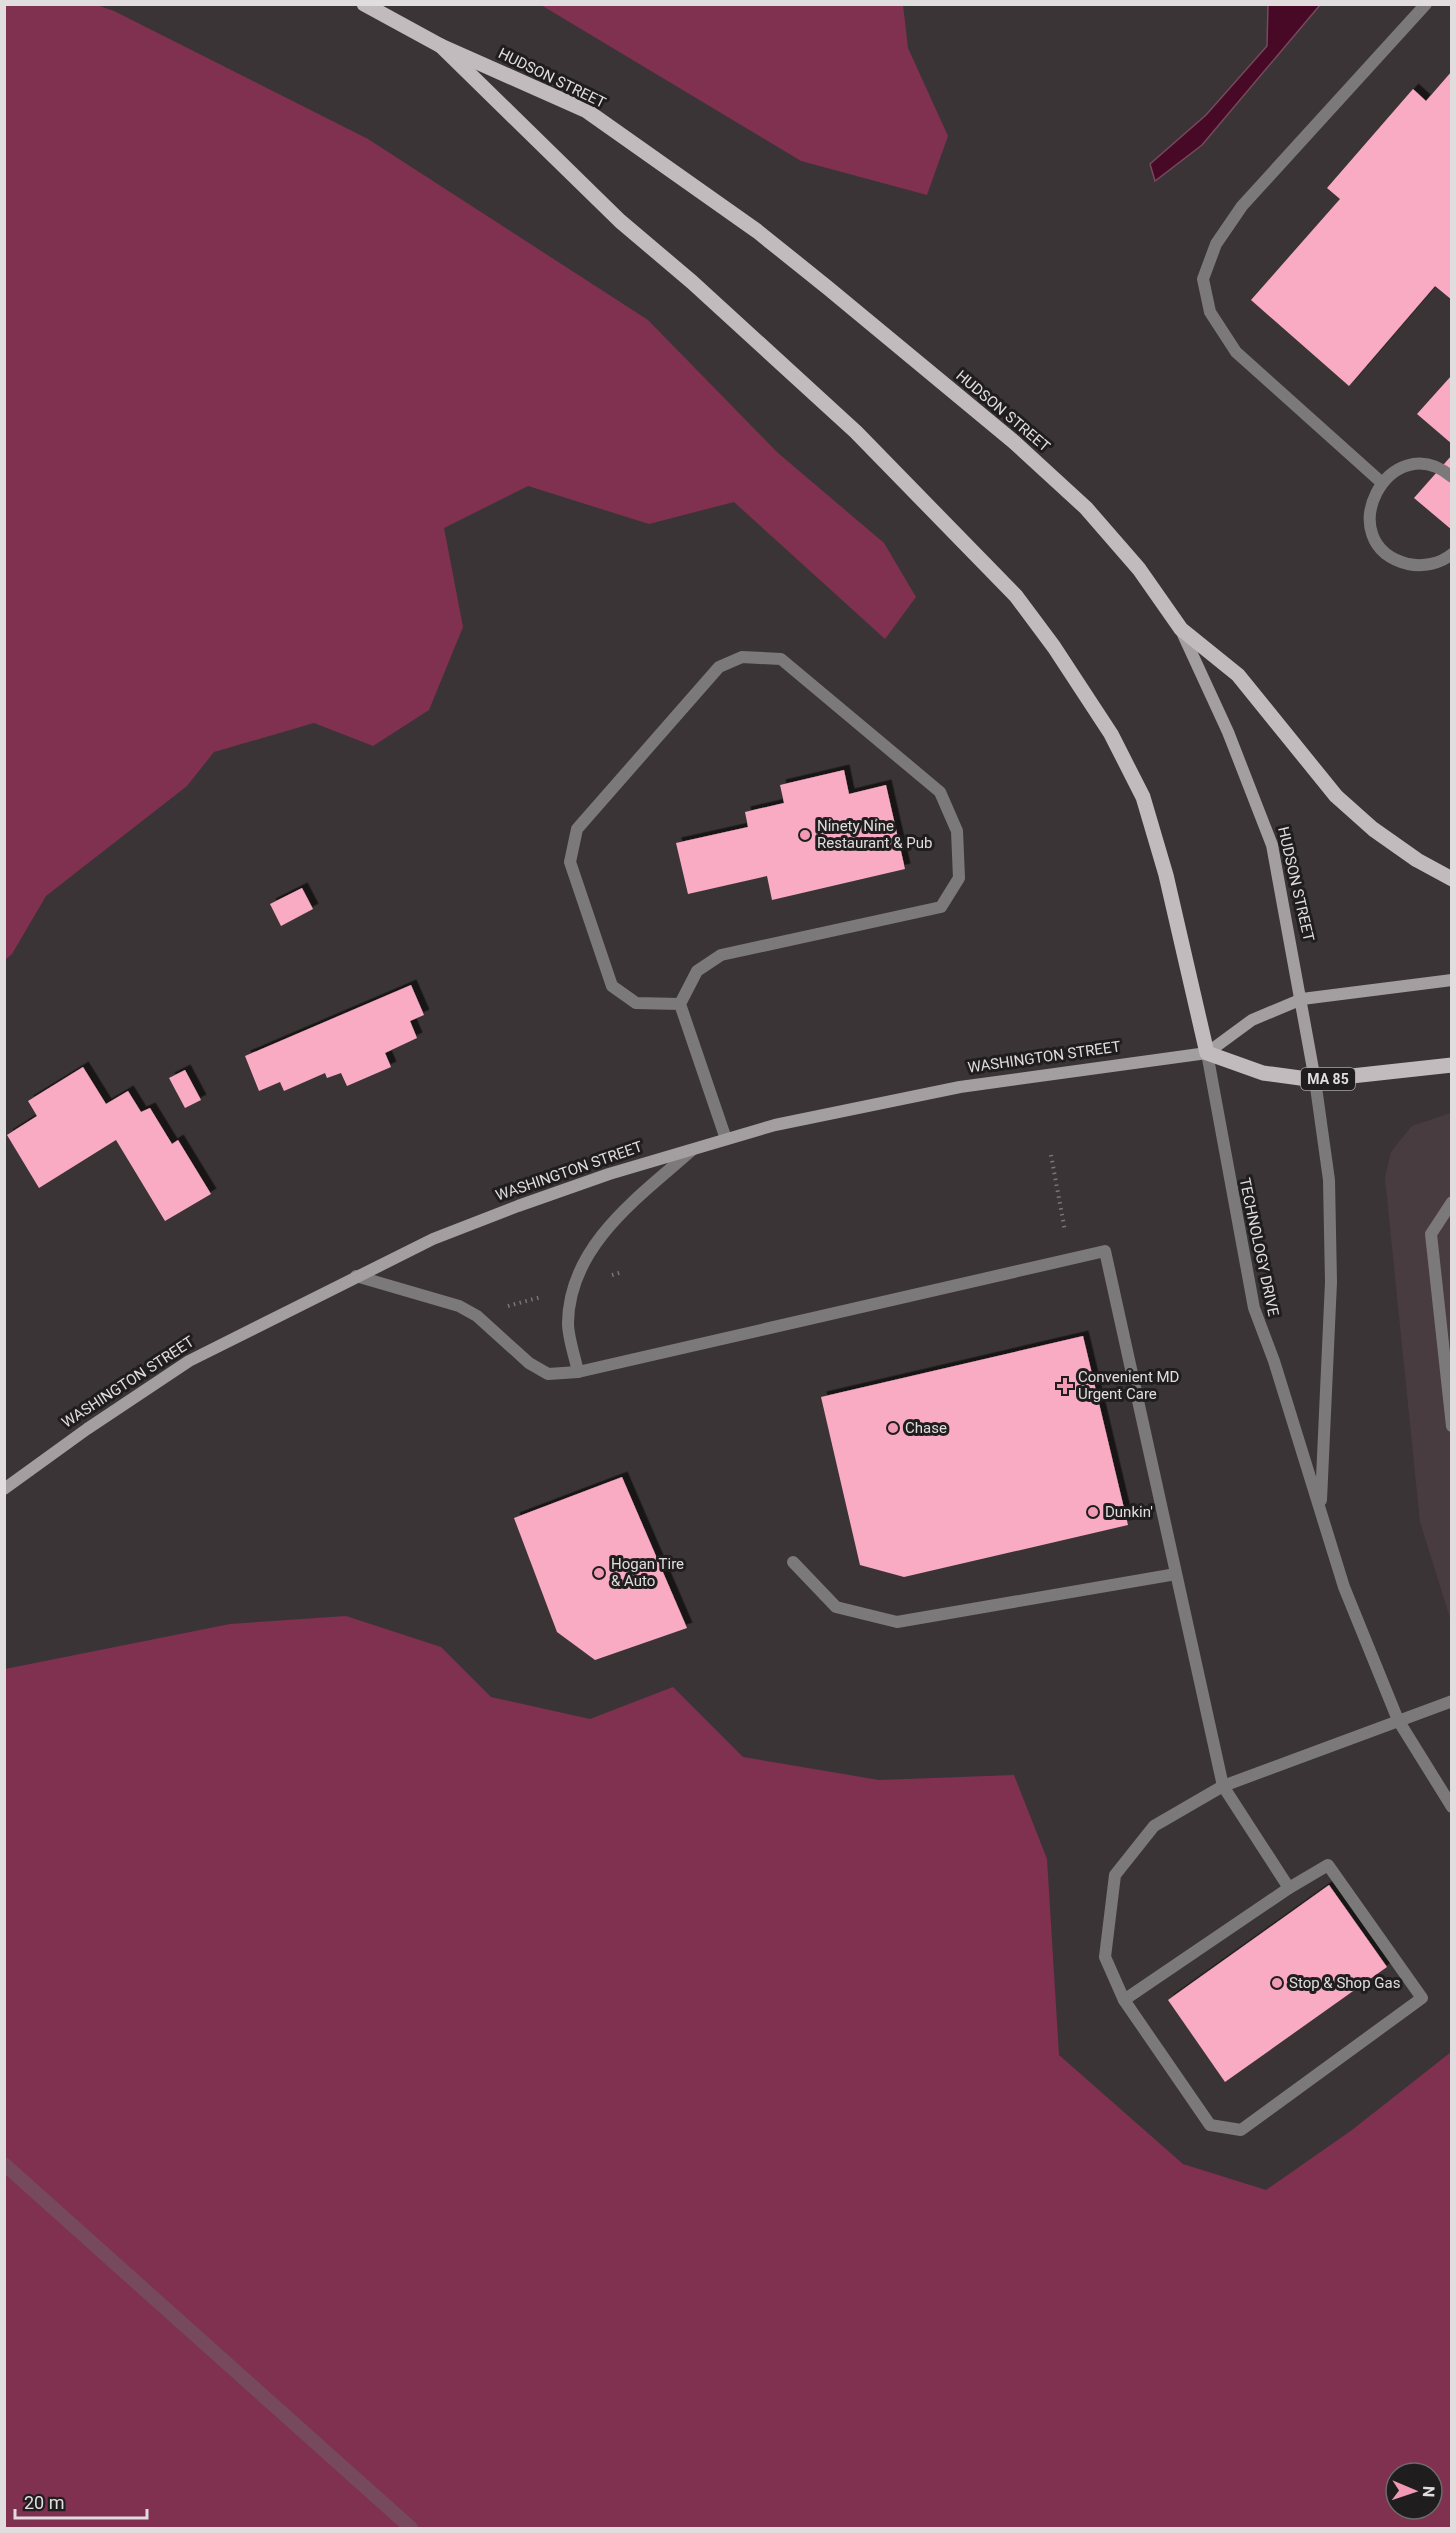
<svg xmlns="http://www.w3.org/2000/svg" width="1456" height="2533" font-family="Roboto,sans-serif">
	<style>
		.built { fill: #493c40 }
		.green { fill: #7f314f; fill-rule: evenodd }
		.water { fill: #480926; stroke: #76495d; stroke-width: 1.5 }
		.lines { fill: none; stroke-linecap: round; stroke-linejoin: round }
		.stream { stroke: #76495d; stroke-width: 14 }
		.building { fill: #f9abc4; filter: url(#shadow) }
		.path { stroke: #7b7577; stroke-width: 4; stroke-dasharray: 1.5 4.5; stroke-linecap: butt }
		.service { stroke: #7c797a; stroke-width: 12 }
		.tertiary { stroke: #7c797a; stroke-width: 12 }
		.secondary { stroke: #a39ea0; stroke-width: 12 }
		.primary { stroke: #c2bbbd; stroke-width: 15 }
		.poi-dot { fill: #f09ab6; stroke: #201d1e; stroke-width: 2 }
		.labels { text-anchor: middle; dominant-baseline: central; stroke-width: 6; stroke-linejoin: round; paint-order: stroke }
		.shield { fill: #201d1e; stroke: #a7a3a4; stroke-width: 1.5 }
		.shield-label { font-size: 14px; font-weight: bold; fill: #e1ddde }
		.street-label { font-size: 15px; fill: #e1ddde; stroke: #201d1e }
		.poi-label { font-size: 15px; fill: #e1ddde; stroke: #201d1e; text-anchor: start }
	</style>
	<defs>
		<filter id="shadow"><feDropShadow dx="5.5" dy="-5.5" stdDeviation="0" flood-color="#0009"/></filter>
	</defs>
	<rect width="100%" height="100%" fill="#3b3436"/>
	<path class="built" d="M 1451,1113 L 1451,1621 L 1420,1522 L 1385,1178 L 1391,1152 L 1412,1126 Z"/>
	<g class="green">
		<path d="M 5,4 L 97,5 L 114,11 L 368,139 L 648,320 L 778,453 L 884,543 L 916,597 L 885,639 L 734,502 L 649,524 L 528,486 L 444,528 L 463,627 L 429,710 L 373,746 L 314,723 L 214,752 L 187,786 L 46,896 L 12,954 L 5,960 Z"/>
		<path d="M 541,5 L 903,5 L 908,48 L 948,136 L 927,195 L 801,161 Z"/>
		<path d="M 346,1616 L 441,1647 L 491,1697 L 590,1719 L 673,1687 L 743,1757 L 879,1780 L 1014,1775 L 1047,1859 L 1059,2055 L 1183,2164 L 1266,2190 L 1352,2130 L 1451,2052 L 1451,2528 L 5,2528 L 5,1669 L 230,1624 ZM 1396,2473 L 1432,2473 L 1432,2509 L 1396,2509 Z"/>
	</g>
	<path class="water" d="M 1268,5 L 1320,5 L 1202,145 L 1155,181 L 1150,164 L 1206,115 L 1267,46 Z"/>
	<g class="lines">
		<path class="stream" d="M 4,2164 L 411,2528"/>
	</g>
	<g class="building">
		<path d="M 1452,71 L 1452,300 L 1435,286 L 1349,386 L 1251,300 L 1340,199 L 1327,188 L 1413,89 L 1426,101 Z"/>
		<path d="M 1452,375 L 1452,444 L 1417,414 Z"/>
		<path d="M 1452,455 L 1452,530 L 1414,498 Z"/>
		<path d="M 844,770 L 849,794 L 886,785 L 905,869 L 772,900 L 767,876 L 688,894 L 676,843 L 748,827 L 745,812 L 784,803 L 780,785 Z"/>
		<path d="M 302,888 L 313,909 L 281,926 L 270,904 Z"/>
		<path d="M 411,985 L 424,1015 L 410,1021 L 417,1038 L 385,1053 L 391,1067 L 347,1086 L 341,1073 L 327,1078 L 325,1073 L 284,1091 L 280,1082 L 259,1091 L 245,1056 Z"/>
		<path d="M 83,1067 L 106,1104 L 128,1091 L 141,1112 L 150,1108 L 172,1144 L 178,1140 L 211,1194 L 165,1221 L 116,1140 L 39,1188 L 7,1135 L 37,1116 L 28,1101 Z"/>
		<path d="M 185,1070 L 201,1100 L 185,1108 L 169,1078 Z"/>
		<path d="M 1083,1336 L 1128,1525 L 904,1577 L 860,1565 L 821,1397 Z"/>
		<path d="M 622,1477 L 687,1628 L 595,1660 L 557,1632 L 514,1518 Z"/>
		<path d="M 1329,1885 L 1387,1967 L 1225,2082 L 1168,2000 Z"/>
	</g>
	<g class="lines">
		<g class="path">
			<path d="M 1051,1155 L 1065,1231"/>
			<path d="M 612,1275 L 622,1272"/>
			<path d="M 508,1306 L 541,1297"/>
		</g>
		<g class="service">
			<path d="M 1452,477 C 1389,424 1328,544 1408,564 C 1423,567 1440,564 1452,554"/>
			<path d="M 1381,482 L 1236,352 L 1210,312 L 1203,279 L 1216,244 L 1242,206 L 1426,4"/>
			<path d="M 680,1004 L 697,971 L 721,955 L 941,907 L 959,878 L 957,831 L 940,792 L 781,659 L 742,657 L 719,667 L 577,829 L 570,862 L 612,986 L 636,1003 L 680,1004 L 726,1139"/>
			<path d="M 1452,1202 L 1431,1234 L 1452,1426"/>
			<path d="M 356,1276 L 459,1306 L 477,1316 L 529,1363 L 548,1374 L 578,1372 L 1105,1251 L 1223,1786 L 1452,1701"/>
			<path d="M 578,1372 C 575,1357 568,1338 568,1323 C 569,1245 640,1196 692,1150"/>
			<path d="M 793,1562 L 836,1607 L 897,1622 L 1176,1574"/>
			<path d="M 1223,1786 L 1289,1888 L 1124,2000 L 1105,1957 L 1115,1875 L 1154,1826 Z"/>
			<path d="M 1124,2000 L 1210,2125 L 1241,2130 L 1422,1998 L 1328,1865 L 1289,1888"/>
		</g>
		<g class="tertiary">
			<path d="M 1207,1053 L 1254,1308 L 1274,1361 L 1344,1587 L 1398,1720 L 1452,1807"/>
			<path d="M 1315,1080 L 1329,1180 L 1331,1282 L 1321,1500"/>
		</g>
		<g class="secondary">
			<path d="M 1181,630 L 1228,732 L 1272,845 L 1315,1080"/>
			<path d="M 4,1489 L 87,1429 L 189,1361 L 433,1239 L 518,1206 L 609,1174 L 775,1125 L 960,1087 L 1207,1053 L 1252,1020 L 1302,999 L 1452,980"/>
		</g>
		<g class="primary">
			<path d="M 364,4 L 441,46 L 587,111 L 757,231 L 828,288 L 1014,442 L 1086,508 L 1139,569 L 1181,629 L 1238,675 L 1336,796 L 1373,829 L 1417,860 L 1452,879"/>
			<path d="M 441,46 L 620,221 L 692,282 L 856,432 L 1016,596 L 1054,647 L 1111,734 L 1143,797 L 1166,875 L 1207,1053 L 1263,1073 L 1315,1080 L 1452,1065"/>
		</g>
	</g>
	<g class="poi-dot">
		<circle cx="805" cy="835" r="6"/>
		<path d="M1062 1377h6v6h6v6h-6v6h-6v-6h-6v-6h6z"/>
		<circle cx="893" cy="1428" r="6"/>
		<circle cx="1093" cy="1512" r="6"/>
		<circle cx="599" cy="1573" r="6"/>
		<circle cx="1277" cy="1983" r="6"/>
	</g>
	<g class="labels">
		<rect class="shield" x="1301" y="1068" width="54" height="22" rx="4.5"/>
		<g class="shield-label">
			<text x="1328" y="1079">MA 85</text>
		</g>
		<g class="street-label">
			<text transform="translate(552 78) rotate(26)">HUDSON STREET</text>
			<text transform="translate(1003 411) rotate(40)">HUDSON STREET</text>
			<text transform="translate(1296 884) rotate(77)">HUDSON STREET</text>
			<text transform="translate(1044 1057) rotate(-8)">WASHINGTON STREET</text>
			<text transform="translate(569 1171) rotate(-19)">WASHINGTON STREET</text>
			<text transform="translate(1259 1247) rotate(78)">TECHNOLOGY DRIVE</text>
			<text transform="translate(128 1382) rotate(-33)">WASHINGTON STREET</text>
		</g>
		<g class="poi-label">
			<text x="817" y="826">Ninety Nine<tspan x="817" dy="17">Restaurant &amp; Pub</tspan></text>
			<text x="1078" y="1377">Convenient MD<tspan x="1078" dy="17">Urgent Care</tspan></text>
			<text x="905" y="1428">Chase</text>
			<text x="1105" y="1512">Dunkin'</text>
			<text x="611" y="1564">Hogan Tire<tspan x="611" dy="17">&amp; Auto</tspan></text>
			<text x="1289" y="1983">Stop &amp; Shop Gas</text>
		</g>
	</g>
	<rect width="1456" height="2533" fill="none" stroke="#e1ddde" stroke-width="12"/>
	<g transform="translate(1414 2491) rotate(92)"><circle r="28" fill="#201d1e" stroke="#6d6a6b" stroke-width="1.5"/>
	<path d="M0-4.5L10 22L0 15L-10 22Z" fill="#f09ab6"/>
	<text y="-9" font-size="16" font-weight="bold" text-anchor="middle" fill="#e1ddde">N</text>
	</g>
	<path d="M15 2509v9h132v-9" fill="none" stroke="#e1ddde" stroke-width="3"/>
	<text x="24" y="2509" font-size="18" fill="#e1ddde" stroke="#201d1e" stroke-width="4.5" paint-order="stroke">20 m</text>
</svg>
